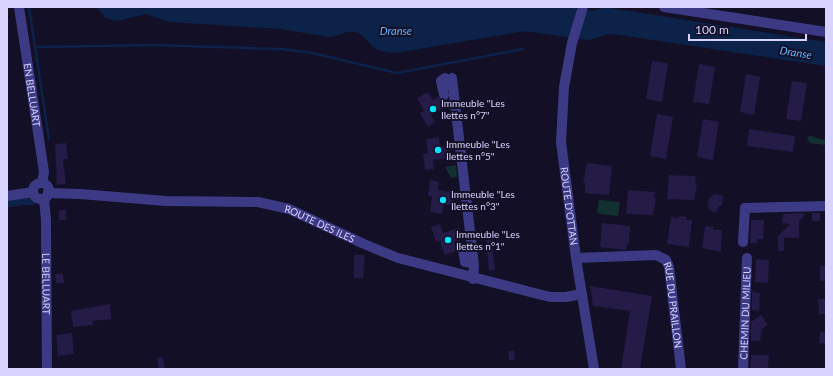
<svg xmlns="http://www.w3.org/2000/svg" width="833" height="376" font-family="Lato,sans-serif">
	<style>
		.green { fill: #12302f }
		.water { fill: #0c2248 }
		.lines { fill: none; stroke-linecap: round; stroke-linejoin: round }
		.stream { stroke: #0c2248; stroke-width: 2.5 }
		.canal { stroke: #0c2248; stroke-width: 8 }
		.building { fill: #241b47 }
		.minor { stroke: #3d3a85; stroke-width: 10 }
		.poi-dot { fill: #00e5ff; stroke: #130f26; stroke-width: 1.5 }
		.labels { text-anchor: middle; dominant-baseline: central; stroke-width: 4; stroke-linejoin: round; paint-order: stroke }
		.street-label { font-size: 10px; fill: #d9d4ff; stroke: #130f26 }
		.poi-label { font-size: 10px; fill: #d9d4ff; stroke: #130f26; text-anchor: start }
		.water-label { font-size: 11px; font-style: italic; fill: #62b6ff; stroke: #130f26 }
	</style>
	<rect width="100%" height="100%" fill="#130f26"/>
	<g class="green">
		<path d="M 809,136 C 815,135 819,141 826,139 L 826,145 L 810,143 L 807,139 Z"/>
		<path d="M 456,165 L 457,177 L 451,178 L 445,167 Z"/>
		<path d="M 599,200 L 620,202 L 618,216 L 600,214 L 597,211 Z"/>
	</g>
	<path class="water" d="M 96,7 L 569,7 L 593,11 L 604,7 L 826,42 L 826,66 L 613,34 C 604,33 597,39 588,40 L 525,31 L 396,53 C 390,52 383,52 378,50 C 369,46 365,33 353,32 C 345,30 338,37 329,37 L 280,29 L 169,22 L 146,14 L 117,21 L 106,18 Z"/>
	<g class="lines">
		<g class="stream">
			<path d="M 29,7 L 49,139"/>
			<path d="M 36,47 L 155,45 L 281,49 L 312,53 L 397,73 L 523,49"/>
		</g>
		<g class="canal">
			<path d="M 23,201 L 32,201"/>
			<path d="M 7,203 L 18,202"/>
		</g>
	</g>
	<g class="building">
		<path d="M 652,61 L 668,63 L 662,102 L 646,99 Z"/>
		<path d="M 699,64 L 715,67 L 709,104 L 693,102 Z"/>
		<path d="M 746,74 L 760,77 L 754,115 L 740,112 Z"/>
		<path d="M 792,81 L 807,83 L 801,121 L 786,119 Z"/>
		<path d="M 428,92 L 433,100 L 438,97 L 444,101 L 447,106 L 431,115 L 435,122 L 428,127 L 420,113 L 424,111 L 417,98 Z"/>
		<path d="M 657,114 L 673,117 L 666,159 L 650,156 Z"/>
		<path d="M 703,119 L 719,122 L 713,160 L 697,157 Z"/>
		<path d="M 749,129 L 795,136 L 793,152 L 747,146 Z"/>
		<path d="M 439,137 L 440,147 L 449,146 L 450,158 L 433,160 L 434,169 L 425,170 L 423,154 L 428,154 L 426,139 Z"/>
		<path d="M 66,143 L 68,159 L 63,159 L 66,184 L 57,185 L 55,144 Z"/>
		<path d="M 587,163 L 612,166 L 609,195 L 585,193 L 585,183 L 583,183 Z"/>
		<path d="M 669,175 L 696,176 L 695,183 L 697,183 L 694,200 L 667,199 Z"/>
		<path d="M 430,180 L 439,182 L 438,190 L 455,193 L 453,206 L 444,204 L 442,214 L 430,212 L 432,197 L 428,196 Z"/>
		<path d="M 628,190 L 655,192 L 654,198 L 656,198 L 653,215 L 626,214 Z"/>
		<path d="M 715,194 L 721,195 L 723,197 L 722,205 L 718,207 L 717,213 L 711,211 L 708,207 L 709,198 Z"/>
		<rect x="59" y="210" width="7" height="10"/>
		<path d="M 803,213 L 805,215 L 799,222 L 799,238 L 784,238 L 784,251 L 778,251 L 778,238 L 776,238 L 790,224 L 782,223 L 783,214 Z"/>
		<rect x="812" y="213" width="8" height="8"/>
		<path d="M 679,216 L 687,217 L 686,220 L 692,220 L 689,247 L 667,244 L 671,217 L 679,218 Z"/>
		<path d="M 751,220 L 764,220 L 763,239 L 757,239 L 757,243 L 750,243 Z"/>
		<path d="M 602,223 L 630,226 L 629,244 L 627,244 L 626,250 L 600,247 Z"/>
		<path d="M 440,224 L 443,233 L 459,228 L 463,239 L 454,242 L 456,251 L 444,255 L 440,241 L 436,242 L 431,227 Z"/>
		<path d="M 705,226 L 713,227 L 713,230 L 722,230 L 721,252 L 702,248 Z"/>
		<path d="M 491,239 L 495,270 L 489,271 L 486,240 Z"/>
		<path d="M 354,255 L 365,255 L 363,278 L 354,278 Z"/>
		<path d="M 756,259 L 769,260 L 768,283 L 755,282 Z"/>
		<rect x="820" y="266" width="6" height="15"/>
		<path d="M 55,274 L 63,274 L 64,283 L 56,283 Z"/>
		<path d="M 590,286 L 652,296 L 640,369 L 621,369 L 630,311 L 593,306 Z"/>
		<path d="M 752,292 L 760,293 L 759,311 L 752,310 Z"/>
		<path d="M 818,299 L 826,299 L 826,314 L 819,314 Z"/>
		<path d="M 110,304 L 111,319 L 92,321 L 93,325 L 73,327 L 71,311 Z"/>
		<path d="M 761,315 L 768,325 L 762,329 L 760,341 L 751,341 L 751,322 Z"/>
		<path d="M 820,332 L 826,332 L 826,343 L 819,343 Z"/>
		<path d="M 72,333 L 74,354 L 58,356 L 56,335 Z"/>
		<path d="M 508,351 L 514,351 L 515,360 L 509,360 Z"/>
		<path d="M 751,355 L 769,355 L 768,369 L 750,369 Z"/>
		<path d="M 163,357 L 165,369 L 159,369 L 157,358 Z"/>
	</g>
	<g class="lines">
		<g class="minor">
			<path id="s1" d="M 19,7 L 44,172 L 42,183"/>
			<path id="s2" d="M 583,7 L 572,43 L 564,87 L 561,142 L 576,258 L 594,369"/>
			<path d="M 664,7 L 826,32"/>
			<path d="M 453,86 L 446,84 L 452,78 L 474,266 L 473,279"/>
			<path d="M 444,95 L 441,81 L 445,78"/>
			<circle cx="41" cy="191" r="8"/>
			<path id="s3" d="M 48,193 L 80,194 L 166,201 L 258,202 L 289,209 L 364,244 L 398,258 L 550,297 L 566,297 L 582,294"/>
			<path d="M 7,196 L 33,192"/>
			<path id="s4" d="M 44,199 L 46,220 L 47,369"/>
			<path d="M 743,242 L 745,208 L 826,206"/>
			<path d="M 463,249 L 465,262 L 473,263"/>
			<path id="s5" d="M 576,258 L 656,255 L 666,260 L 669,267 L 681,369"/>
			<path id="s6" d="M 743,369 L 747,258"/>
		</g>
	</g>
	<g class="poi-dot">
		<circle cx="433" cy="109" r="4"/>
		<circle cx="438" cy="150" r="4"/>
		<circle cx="443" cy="200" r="4"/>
		<circle cx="448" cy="240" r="4"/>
	</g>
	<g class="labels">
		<g class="street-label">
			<text stroke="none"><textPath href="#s1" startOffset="89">EN BELLUART</textPath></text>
			<text stroke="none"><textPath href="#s2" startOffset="202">ROUTE D'OTTAN</textPath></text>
			<text stroke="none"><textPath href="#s3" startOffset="276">ROUTE DES ILES</textPath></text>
			<text stroke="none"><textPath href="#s4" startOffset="85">LE BELLUART</textPath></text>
			<text stroke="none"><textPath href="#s5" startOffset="137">RUE DU PRAILLON</textPath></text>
			<text stroke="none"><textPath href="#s6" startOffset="56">CHEMIN DU MILIEU</textPath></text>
		</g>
		<g class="poi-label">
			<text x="441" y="103">Immeuble "Les<tspan x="441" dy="12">Ilettes n°7"</tspan></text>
			<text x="446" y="144">Immeuble "Les<tspan x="446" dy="12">Ilettes n°5"</tspan></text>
			<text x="451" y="194">Immeuble "Les<tspan x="451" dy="12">Ilettes n°3"</tspan></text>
			<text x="456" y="234">Immeuble "Les<tspan x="456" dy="12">Ilettes n°1"</tspan></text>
		</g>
		<g class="water-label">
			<text x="396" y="30">Dranse</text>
			<text transform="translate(796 52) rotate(9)">Dranse</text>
		</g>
	</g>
	<rect width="833" height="376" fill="none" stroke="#d9d4ff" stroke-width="16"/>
	<path d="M689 34v6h117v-6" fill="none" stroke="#d9d4ff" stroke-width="2"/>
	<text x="695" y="34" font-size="12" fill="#d9d4ff" stroke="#130f26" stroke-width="3" paint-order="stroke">100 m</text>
</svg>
